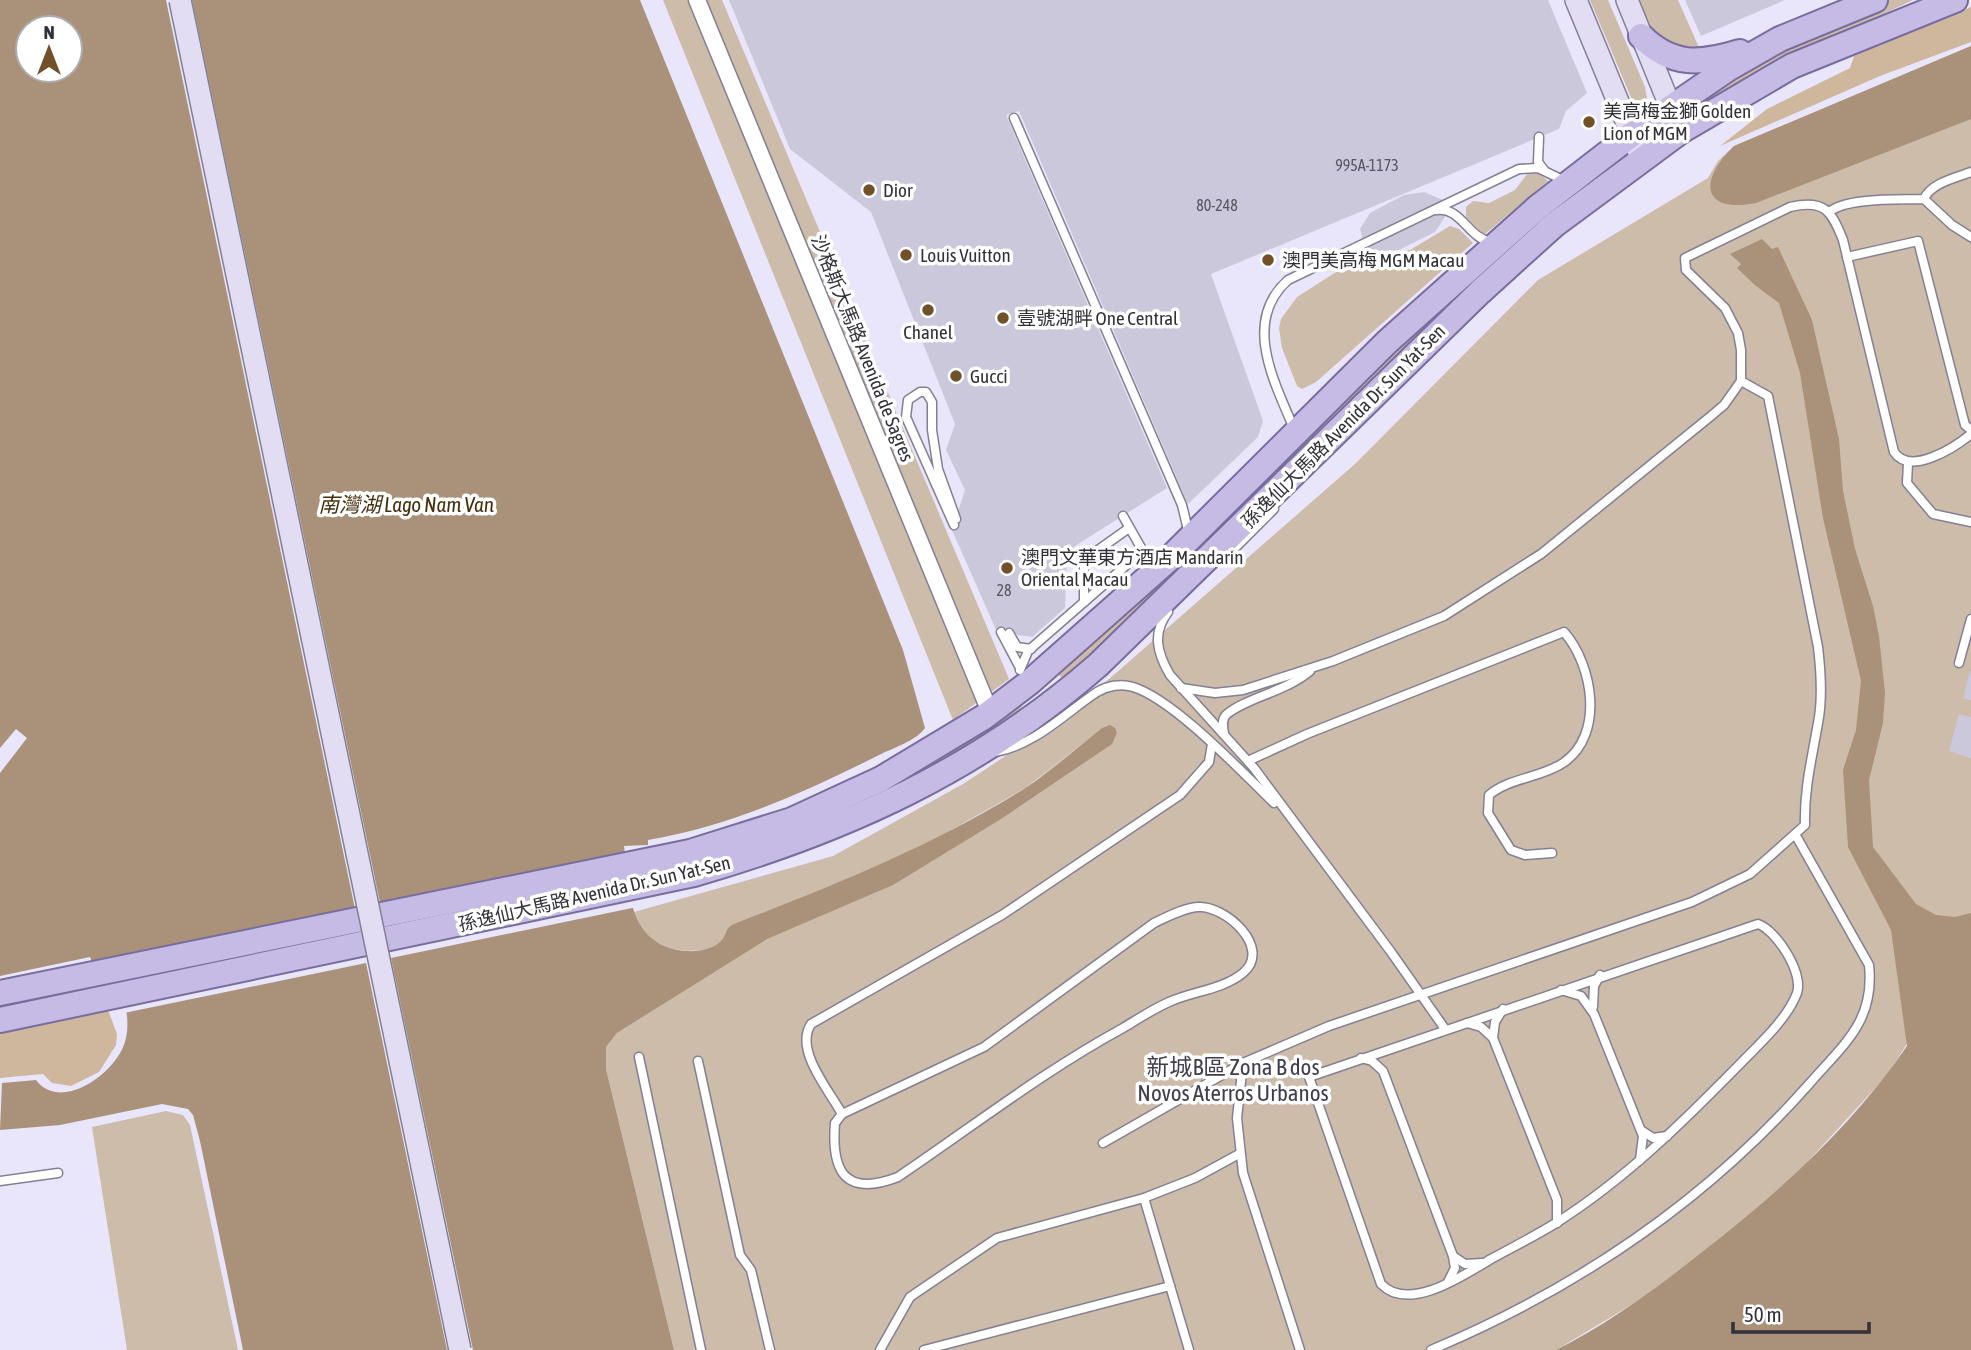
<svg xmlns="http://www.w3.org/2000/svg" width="1971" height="1350" font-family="'Asap Condensed','Noto Sans SC',sans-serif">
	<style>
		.green { fill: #ccbca9; fill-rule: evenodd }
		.forest { fill: #ceb79d }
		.water { fill: #a99279; fill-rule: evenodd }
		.pier { fill: #e9e6fb }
		.building { fill: #cbc8dc }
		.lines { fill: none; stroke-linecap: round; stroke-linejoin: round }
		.lane-casing { stroke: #838093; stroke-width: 11 }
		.street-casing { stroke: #838093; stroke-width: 19 }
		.secondary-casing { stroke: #838093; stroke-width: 24 }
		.primary-casing { stroke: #786d9d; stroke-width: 28 }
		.lane { stroke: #fff; stroke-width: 8 }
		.street { stroke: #fff; stroke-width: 16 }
		.secondary { stroke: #e2ddf2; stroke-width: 21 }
		.primary { stroke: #c5bbe5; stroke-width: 24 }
		.secondary-bridge-casing { stroke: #838093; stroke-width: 24; stroke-linecap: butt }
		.secondary-bridge { stroke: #e2ddf2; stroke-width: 21 }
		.poi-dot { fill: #725128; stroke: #fff; stroke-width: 2.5 }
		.labels { text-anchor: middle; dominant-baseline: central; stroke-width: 7; stroke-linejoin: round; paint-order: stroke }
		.number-label { font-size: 16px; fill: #585661 }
		.poi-label { font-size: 19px; fill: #323038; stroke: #fff; text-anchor: start }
		.street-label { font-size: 19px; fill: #323038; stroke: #fff }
		.water-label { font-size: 21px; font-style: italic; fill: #472e0c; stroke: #fff }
		.quarter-label { font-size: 23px; fill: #403d4e; stroke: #fff }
	</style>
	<rect width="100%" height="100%" fill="#e9e6fb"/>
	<g class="green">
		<path d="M 663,0 L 722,0 L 1009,679 L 953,720 Z"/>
		<path d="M 1590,0 L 1608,0 L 1645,87 L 1647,99 L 1643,104 L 1633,102 Z"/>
		<path d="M 1637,0 L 1678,0 L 1701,52 L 1658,41 Z"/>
		<path d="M 1884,0 L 1913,0 L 1782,62 L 1684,118 L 1681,110 L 1756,63 Z"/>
		<path d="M 1971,46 L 1971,941 L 1888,1074 L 1801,1169 L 1744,1220 L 1646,1296 L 1556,1350 L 674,1350 L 606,1069 L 606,1047 L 617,1033 L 718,969 L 704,950 C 672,954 645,944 634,912 L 833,856 L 963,784 L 1068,715 L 1355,464 L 1538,280 L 1708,178 L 1718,161 L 1734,146 ZM 1102,728 L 931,862 L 847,880 L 932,841 L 1029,786 Z"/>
		<path d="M 1625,152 L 1630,152 L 1631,155 L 1405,353 L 1087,658 L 1069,674 L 1061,677 L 1058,674 L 1439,308 L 1516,239 Z"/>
		<path d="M 1528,173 L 1540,174 L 1548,181 L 1484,235 L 1466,217 L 1466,207 L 1473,201 L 1489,203 L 1515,190 Z"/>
		<path d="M 1450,226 L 1459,229 L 1473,243 L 1316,382 L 1302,389 L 1297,386 L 1282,348 L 1279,328 L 1281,319 L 1297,297 L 1366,253 L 1385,256 L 1410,250 Z"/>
		<path d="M 1028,697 L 1018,712 L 948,759 L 896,788 L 706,857 Z"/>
		<path d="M 166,1111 L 183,1115 L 190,1125 L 238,1350 L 127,1350 L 92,1127 Z"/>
	</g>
	<g class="forest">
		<path d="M 1971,7 L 1971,42 L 1880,76 L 1720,146 L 1767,109 L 1850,68 L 1854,56 Z"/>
		<path d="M 108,1010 L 117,1034 L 116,1045 L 99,1072 L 71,1086 L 52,1083 L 43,1074 L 0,1078 L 0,1030 Z"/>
	</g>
	<g class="water">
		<path d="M 0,0 L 640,0 L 903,650 L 925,728 C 916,741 893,748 879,755 C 806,792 730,826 648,840 L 648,845 L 624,846 C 629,883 626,931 667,947 C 682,953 710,954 722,940 C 727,934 725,928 734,924 C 835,885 935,845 1027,787 C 1053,770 1078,747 1102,728 L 1110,725 L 1115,728 L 1117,733 L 1112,744 L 1001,819 L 893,885 L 767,939 L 617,1033 L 606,1047 L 606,1069 L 674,1350 L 243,1350 L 200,1141 L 193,1115 L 188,1109 L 162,1104 L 60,1125 L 0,1130 L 2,1083 L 36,1080 C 61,1113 116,1073 125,1042 C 133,1014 119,984 112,957 L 92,962 L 90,957 L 0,976 ZM 28,28 L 70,28 L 70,70 L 28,70 Z"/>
		<path d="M 1971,46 L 1971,119 L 1756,203 C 1700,214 1699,179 1734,146 Z"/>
		<path d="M 1762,239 L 1772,249 L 1778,247 L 1812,320 L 1839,439 L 1843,491 L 1855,549 L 1873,606 L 1879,636 L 1885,693 L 1883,723 L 1869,780 L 1873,847 L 1916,904 L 1936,915 L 1955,917 L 1971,913 L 1971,1350 L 1556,1350 C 1606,1325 1653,1291 1697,1256 C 1776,1195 1851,1128 1907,1046 L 1891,930 L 1848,847 L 1843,770 L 1856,730 L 1861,681 L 1823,518 L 1800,373 L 1779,303 L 1756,286 L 1737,268 L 1741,264 L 1730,254 Z"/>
	</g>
	<g class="pier">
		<path d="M 166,0 L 192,0 L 380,903 L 628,852 L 637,907 L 391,958 L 473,1350 L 447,1350 L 366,963 L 124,1013 L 110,961 L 355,909 Z"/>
		<path d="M 16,729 L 27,738 L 0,773 L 0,748 Z"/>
	</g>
	<g class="building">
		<path d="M 729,0 L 1548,0 L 1587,93 L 1566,111 L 1559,129 L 1211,274 L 1263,421 L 1258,437 L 1188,504 L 1019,111 L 1006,115 L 1167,488 L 1067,551 L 1065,608 L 1032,637 L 997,632 L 952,530 L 965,490 L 946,450 L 955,424 L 871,212 L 790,149 Z"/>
		<path d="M 1685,0 L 1785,0 L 1701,36 Z"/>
		<path d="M 1424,192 L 1443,200 L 1446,208 L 1445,217 L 1435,232 L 1399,250 L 1375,251 L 1365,248 L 1360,229 L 1370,213 L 1404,195 Z"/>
		<path d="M 1970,671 L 1971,671 L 1971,700 L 1963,698 Z"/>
		<path d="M 1959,714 L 1971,717 L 1971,758 L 1949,751 Z"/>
	</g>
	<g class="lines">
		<defs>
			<g id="lane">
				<path d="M 1014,118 L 1182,505 L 1189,534"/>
				<path d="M 1539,137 L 1538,162 L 1544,170"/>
				<path d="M 1924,199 C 1931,183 1955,178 1971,172"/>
				<path d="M 1436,210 C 1461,206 1468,238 1491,242"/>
				<path d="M 1829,212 C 1847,197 1900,200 1924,199 L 1952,225 L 1971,237"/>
				<path d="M 1847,257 L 1918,241 L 1965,425 L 1971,430"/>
				<path d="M 1295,431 C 1275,383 1241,322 1288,280 L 1519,169 L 1538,168 L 1565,181"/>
				<path d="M 1908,463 L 1907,483 L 1933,514 L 1971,522"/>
				<path d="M 1123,516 L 1144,553"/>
				<path d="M 954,525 L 906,417 L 908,400 L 920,392 L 926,392 L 932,402 L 932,430 L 938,469 L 956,519"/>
				<path d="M 1236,547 L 1274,509"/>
				<path d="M 1084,602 L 1084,560 L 1129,528"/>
				<path d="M 1168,612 C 1152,633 1157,653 1170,675 L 1254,768 L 1391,952 L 1445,1029"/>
				<path d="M 1001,632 L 1020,668"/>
				<path d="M 1009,633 L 1017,647 L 1031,649"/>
				<path d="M 1959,663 L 1971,619"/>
				<path d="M 1020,670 L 1028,651 L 1139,554 L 1162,559"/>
				<path d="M 1181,688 L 1215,693 L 1243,690 L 1333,661 L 1444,616 L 1541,554 L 1711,416 L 1724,405 L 1741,381 L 1741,350 L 1738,333 L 1725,308 L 1686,270 L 1685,258 L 1790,207 C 1824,199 1831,210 1843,240 L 1894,452 C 1910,476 1954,448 1971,434"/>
				<path d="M 1224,734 C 1223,727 1221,719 1227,714 C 1248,697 1285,692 1310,671"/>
				<path d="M 995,752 C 1035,745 1064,714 1097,692 C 1107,686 1121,683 1133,687 C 1173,699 1242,772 1274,803"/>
				<path d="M 1248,761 L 1307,734 L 1564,632 C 1593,665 1605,735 1563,763 C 1541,778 1511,777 1489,795 L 1488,813 L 1511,850 L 1525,855 L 1552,853"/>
				<path d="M 1758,924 C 1776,930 1804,973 1797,993 C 1787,1020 1757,1046 1737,1067 C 1681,1124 1624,1180 1556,1223 C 1535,1236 1513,1247 1491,1259 C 1464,1275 1409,1313 1381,1284 L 1309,1077 Z"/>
				<path d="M 1561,990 L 1581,996 L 1594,1014 L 1643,1136 L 1640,1160"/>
				<path d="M 1593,1007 L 1594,986 L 1600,975"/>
				<path d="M 1467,1023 L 1481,1027 L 1493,1038 L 1557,1200 L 1557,1223"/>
				<path d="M 1493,1038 L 1495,1022 L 1503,1009"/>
				<path d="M 639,1057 L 701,1350"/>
				<path d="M 1361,1058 L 1372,1061 L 1383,1071 L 1453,1256 L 1455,1268 L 1448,1282"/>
				<path d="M 698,1061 L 740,1255 L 751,1270 L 770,1350"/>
				<path d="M 1243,1063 L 1237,1118 L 1243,1173 L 1300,1350"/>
				<path d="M 842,1114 L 835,1123 C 831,1173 846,1197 898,1177 C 972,1127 1044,1071 1123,1028 C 1138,1019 1153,1009 1169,1002 C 1193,991 1222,990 1243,973 C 1273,948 1225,905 1198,907 C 1183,908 1167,917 1154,923 L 984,1047 L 842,1114 C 829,1090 794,1050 811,1024 L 1002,915 L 1180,795 L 1209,762 L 1212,744"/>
				<path d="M 1641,1130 L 1653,1138 L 1667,1136"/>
				<path d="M 1103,1143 L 1243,1063 L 1329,1026 L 1692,902 L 1750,874 L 1805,825 C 1804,789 1812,758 1818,723 C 1823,698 1821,672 1818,647 L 1768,396 L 1741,381"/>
				<path d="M 0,1181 L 58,1173"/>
				<path d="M 1144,1198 L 1189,1350"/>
				<path d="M 1453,1256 L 1465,1264 L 1482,1263"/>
				<path d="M 880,1350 L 910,1297 L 997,1238 L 1144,1198 L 1195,1178 L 1239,1154"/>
				<path d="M 924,1350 L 1170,1286"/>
				<path d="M 1431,1350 C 1576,1289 1706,1201 1810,1083 C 1844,1044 1875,1021 1869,965 L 1795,834"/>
			</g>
			<path id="street" d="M 697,0 L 990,712"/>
			<g id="secondary">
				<path d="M 1576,0 L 1638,150"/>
				<path d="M 1627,0 L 1677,123"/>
			</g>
			<g id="primary">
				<path d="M 1641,36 C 1672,67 1701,64 1740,52"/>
				<path d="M 0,993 L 690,852 L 792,820 L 881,779 L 984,717 L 1030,682 L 1170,558 L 1387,342 L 1538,207 L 1631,135 L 1729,68 L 1780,39 L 1875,0"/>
				<path d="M 0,1020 L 694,874 C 846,830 978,770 1098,665 L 1480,292 L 1554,225 L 1681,131 L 1792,66 L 1955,0"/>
			</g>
		</defs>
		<use href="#lane" class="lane-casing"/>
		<use href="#street" class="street-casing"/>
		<use href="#secondary" class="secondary-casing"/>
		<use href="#primary" class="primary-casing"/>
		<use href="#lane" class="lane"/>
		<use href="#street" class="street"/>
		<use href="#secondary" class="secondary"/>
		<use href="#primary" class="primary"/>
		<defs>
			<path id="secondary-bridge" d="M 180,0 L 460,1350"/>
		</defs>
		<use href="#secondary-bridge" class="secondary-bridge-casing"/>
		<use href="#secondary-bridge" class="secondary-bridge"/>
	</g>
	<g class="poi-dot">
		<circle cx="1589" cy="122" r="7"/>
		<circle cx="869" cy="190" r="7"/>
		<circle cx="906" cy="255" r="7"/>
		<circle cx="1268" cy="260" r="7"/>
		<circle cx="928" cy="310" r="7"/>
		<circle cx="1003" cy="318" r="7"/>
		<circle cx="956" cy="376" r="7"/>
		<circle cx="1007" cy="568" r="7"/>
	</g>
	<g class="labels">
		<g class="number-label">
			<text x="1367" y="165">995A-1173</text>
			<text x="1217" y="205">80-248</text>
			<text x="1004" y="590">28</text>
		</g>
		<g class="poi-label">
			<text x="1603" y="111">美高梅金獅 Golden<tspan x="1603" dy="22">Lion of MGM</tspan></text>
			<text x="883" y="190">Dior</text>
			<text x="920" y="255">Louis Vuitton</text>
			<text x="1282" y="260">澳門美高梅 MGM Macau</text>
			<text x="1017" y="318">壹號湖畔 One Central</text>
			<text x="928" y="332" text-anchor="middle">Chanel</text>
			<text x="970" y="376">Gucci</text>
			<text x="1021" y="557">澳門文華東方酒店 Mandarin<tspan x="1021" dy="22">Oriental Macau</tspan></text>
		</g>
		<g class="street-label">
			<text transform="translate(863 348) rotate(68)">沙格斯大馬路 Avenida de Sagres</text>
			<text transform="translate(1343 426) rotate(-45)">孫逸仙大馬路 Avenida Dr. Sun Yat-Sen</text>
			<text transform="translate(594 893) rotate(-13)">孫逸仙大馬路 Avenida Dr. Sun Yat-Sen</text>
		</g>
		<g class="water-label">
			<text x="406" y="504">南灣湖 Lago Nam Van</text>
		</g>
		<g class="quarter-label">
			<text x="1233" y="1067">新城B區 Zona B dos<tspan x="1233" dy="26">Novos Aterros Urbanos</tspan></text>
		</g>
	</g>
	<g transform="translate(49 49)"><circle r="33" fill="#ffffff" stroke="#adacaf" stroke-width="2"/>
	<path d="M0-5L12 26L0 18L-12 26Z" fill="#725128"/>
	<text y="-10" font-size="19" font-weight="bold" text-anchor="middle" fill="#323038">N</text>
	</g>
	<path d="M1733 1322v10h136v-10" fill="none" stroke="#323038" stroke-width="3.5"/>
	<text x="1744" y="1322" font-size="21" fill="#323038" stroke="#ffffff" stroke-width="5" paint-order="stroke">50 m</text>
</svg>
